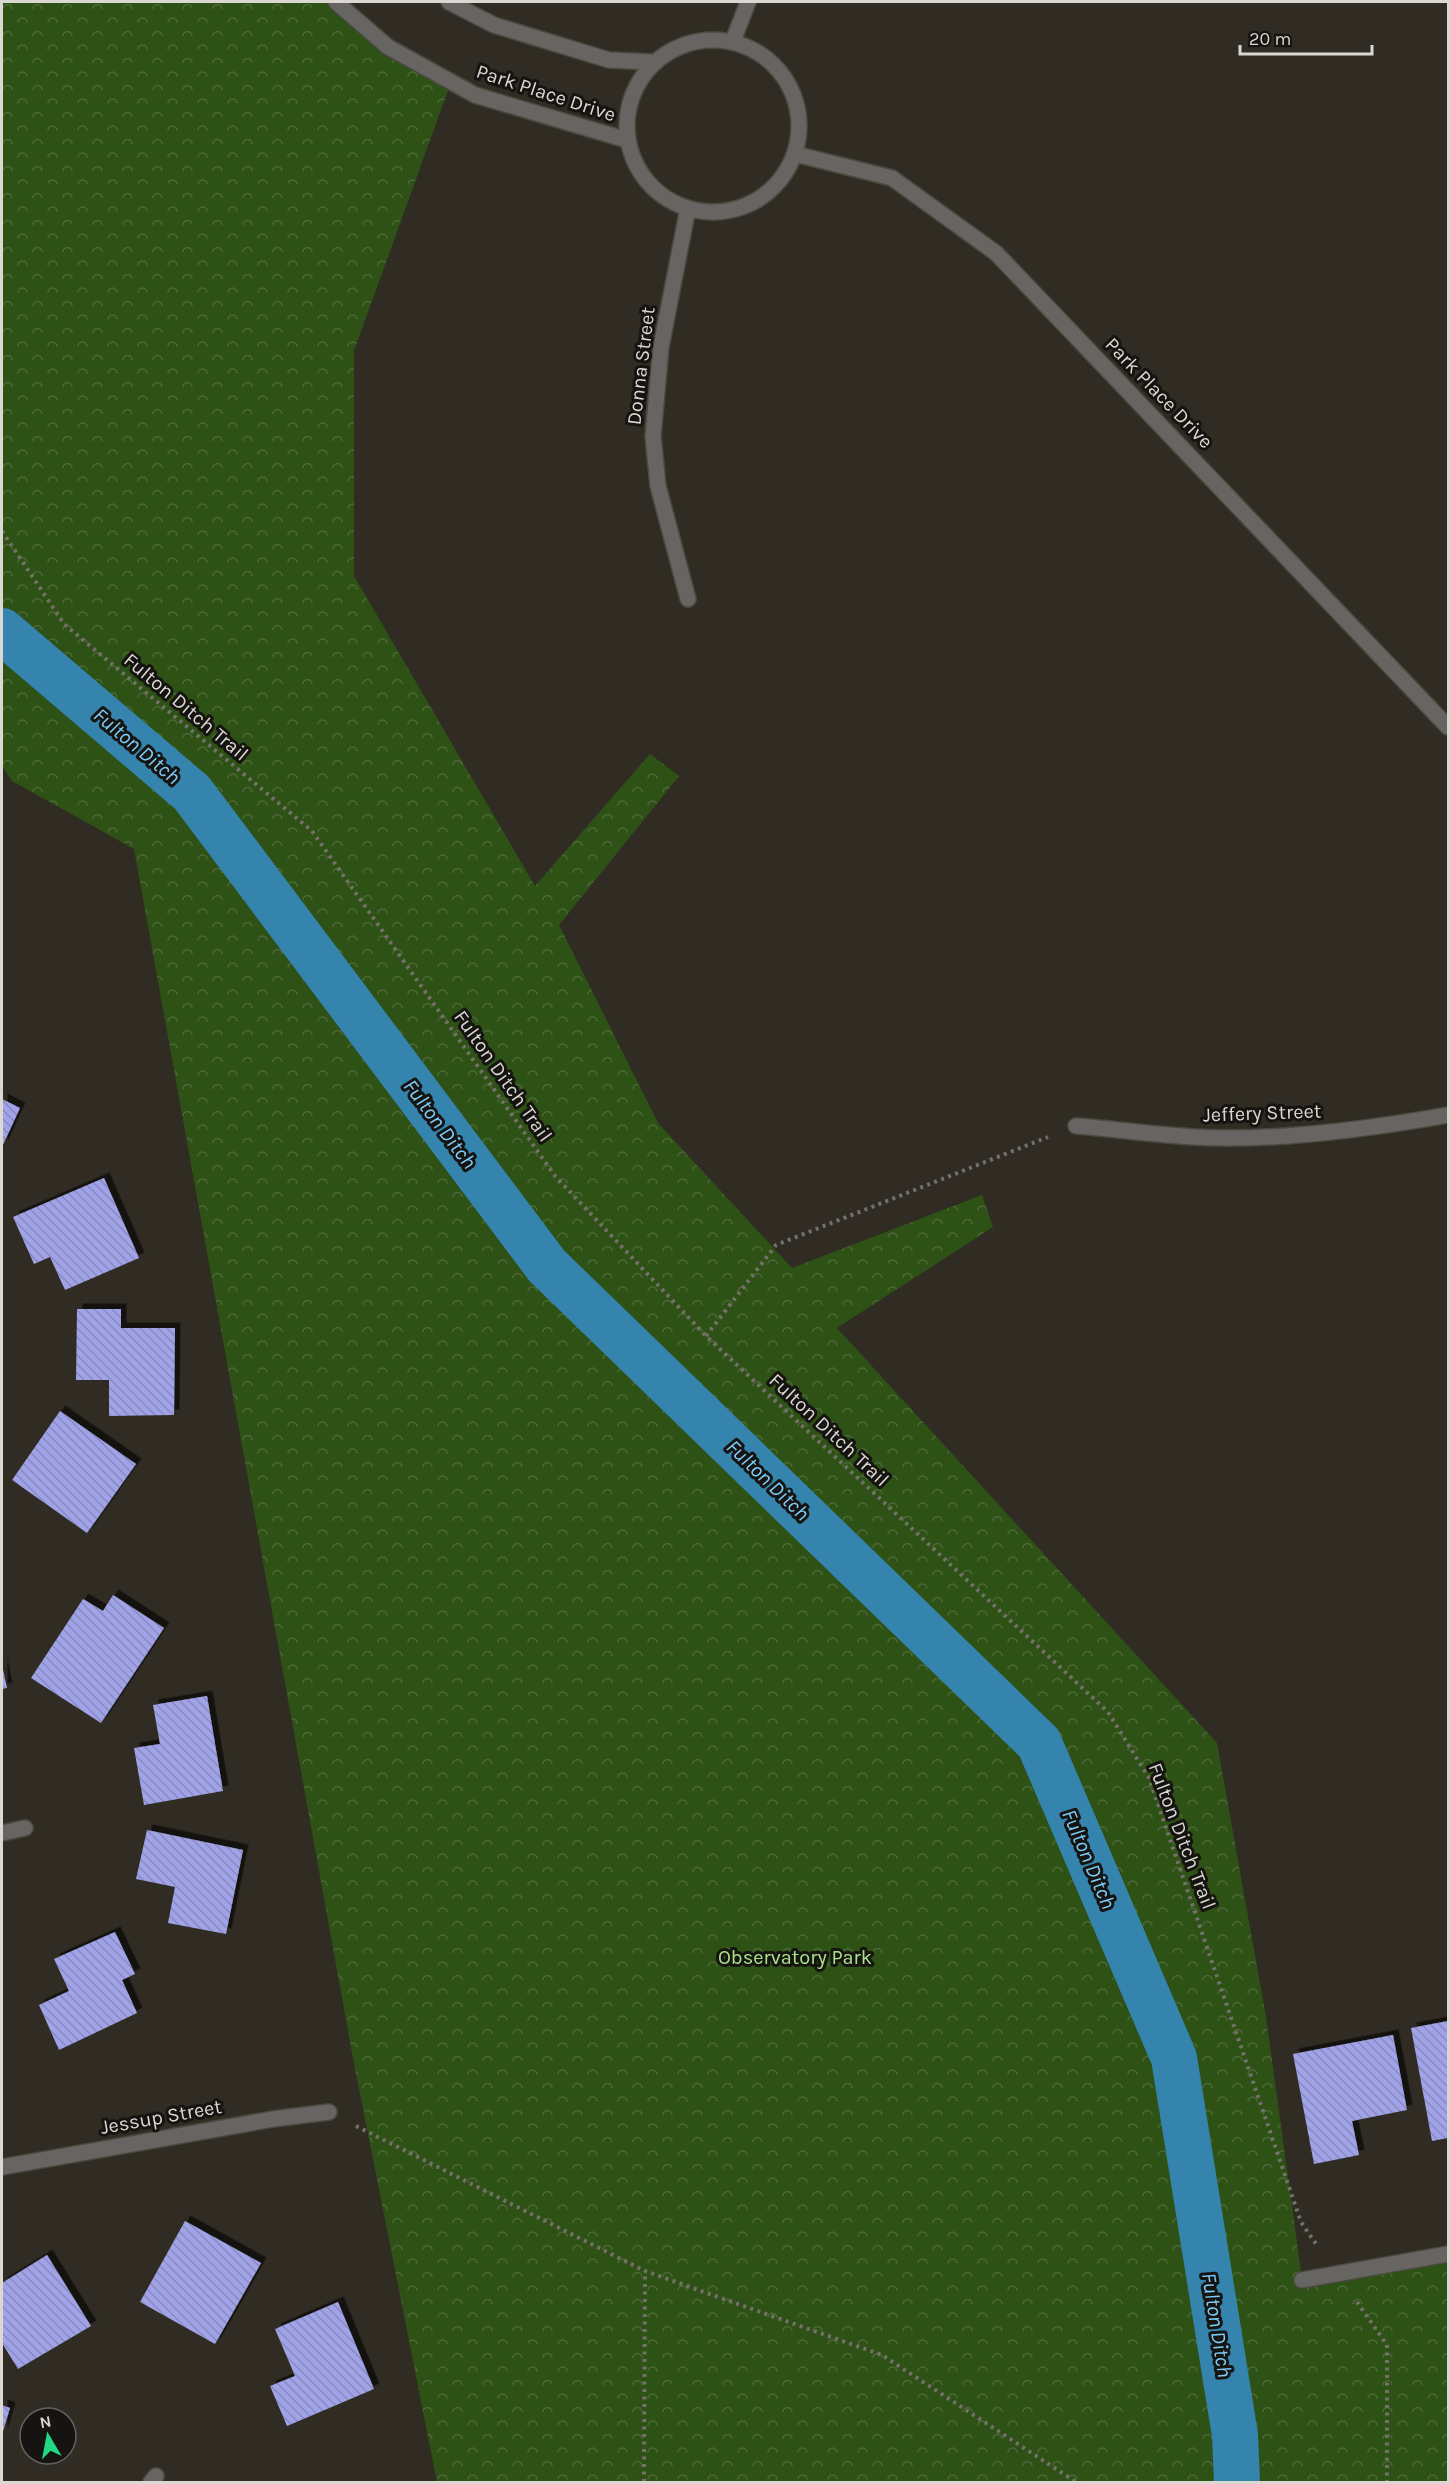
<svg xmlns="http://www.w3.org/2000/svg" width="1450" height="2484" font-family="Karla,sans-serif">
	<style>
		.park { fill: url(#park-crowns) }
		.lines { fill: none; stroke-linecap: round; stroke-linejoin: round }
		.canal { stroke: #3584ae; stroke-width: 46 }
		.building { fill: url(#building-back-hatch); filter: url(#shadow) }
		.minor-casing { stroke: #4b483f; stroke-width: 18 }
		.path { stroke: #75716a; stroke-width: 4; stroke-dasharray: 3 4.5; stroke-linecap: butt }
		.minor { stroke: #676561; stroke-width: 15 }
		.labels { text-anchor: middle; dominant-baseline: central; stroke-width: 6; stroke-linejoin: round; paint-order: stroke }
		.street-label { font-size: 20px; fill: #dbd8d3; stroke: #161411 }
		.park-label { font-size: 20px; fill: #aae28a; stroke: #161411 }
		.water-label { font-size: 21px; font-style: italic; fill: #7ccdfc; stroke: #161411 }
	</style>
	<defs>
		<pattern id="park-crowns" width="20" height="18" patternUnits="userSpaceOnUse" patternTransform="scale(1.5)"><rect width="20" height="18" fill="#2e5116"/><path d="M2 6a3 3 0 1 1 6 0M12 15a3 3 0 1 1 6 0" fill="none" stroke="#4c6937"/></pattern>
		<pattern id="building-back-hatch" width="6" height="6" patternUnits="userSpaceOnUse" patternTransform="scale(1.5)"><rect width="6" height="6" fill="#a1a3e8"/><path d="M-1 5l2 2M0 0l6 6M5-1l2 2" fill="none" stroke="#898abe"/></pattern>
		<filter id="shadow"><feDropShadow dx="5.5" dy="-5.5" stdDeviation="0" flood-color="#0009"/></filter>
	</defs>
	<rect width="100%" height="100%" fill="#302c23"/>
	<path class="park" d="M 2,2 L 336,2 L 347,13 L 451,82 L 354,351 L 354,576 L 535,886 L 650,754 L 679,776 L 559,925 L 658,1123 L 792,1268 L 982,1195 L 993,1227 L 837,1328 L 1217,1743 L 1266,2017 L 1302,2279 L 1448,2255 L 1448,2482 L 437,2482 L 352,2053 L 134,849 L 12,781 L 2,766 Z"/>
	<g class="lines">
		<path class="canal" d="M 2,631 L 192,793 L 547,1266 L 1039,1743 L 1174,2058 L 1235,2435 L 1237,2482"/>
	</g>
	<g class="building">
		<path d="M 2,1099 L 20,1108 L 2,1147 Z"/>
		<path d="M 104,1178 L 139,1258 L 65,1290 L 50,1257 L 34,1264 L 13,1217 Z"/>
		<path d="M 77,1309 L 121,1309 L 121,1328 L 175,1328 L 174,1415 L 109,1416 L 109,1380 L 76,1380 Z"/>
		<path d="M 60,1411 L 136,1464 L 87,1533 L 12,1480 Z"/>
		<path d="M 113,1595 L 164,1628 L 101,1723 L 31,1678 L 83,1599 L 103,1611 Z"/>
		<path d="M 2,1665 L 7,1688 L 2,1689 Z"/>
		<path d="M 207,1696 L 223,1791 L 144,1805 L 134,1748 L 160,1744 L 153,1705 Z"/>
		<path d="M 147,1830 L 243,1850 L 226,1934 L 168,1923 L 175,1887 L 136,1879 Z"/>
		<path d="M 115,1932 L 135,1974 L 122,1980 L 137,2013 L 59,2050 L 39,2005 L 69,1991 L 54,1959 Z"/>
		<path d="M 1448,2021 L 1448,2138 L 1432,2141 L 1411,2028 Z"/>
		<path d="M 1393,2035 L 1407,2110 L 1352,2121 L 1359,2155 L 1314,2164 L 1293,2054 Z"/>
		<path d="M 185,2221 L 261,2263 L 215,2344 L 140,2302 Z"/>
		<path d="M 47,2255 L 91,2326 L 18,2369 L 2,2343 L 2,2283 Z"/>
		<path d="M 338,2302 L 374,2389 L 287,2426 L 270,2386 L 295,2376 L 275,2329 Z"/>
		<path d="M 2,2405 L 10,2408 L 2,2435 Z"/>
	</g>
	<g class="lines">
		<defs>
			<g id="minor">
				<path d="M 336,2 L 388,47 L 475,95 L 627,140"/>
				<path d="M 449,2 L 494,25 L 609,60 L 653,62"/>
				<circle cx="713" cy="126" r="86"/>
				<path d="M 733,41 L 748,2"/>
				<path d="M 795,154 L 892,178 L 996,253 L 1448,727"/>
				<path d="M 688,599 L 658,486 L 653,436 L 661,347 L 688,208"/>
				<path d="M 1076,1126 C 1116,1129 1155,1135 1194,1137 C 1275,1142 1369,1129 1448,1115"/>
				<path d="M 2,1833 L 25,1828"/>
				<path d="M 2,2167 L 273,2119 L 329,2112"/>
				<path d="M 1302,2280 L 1448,2254"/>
				<path d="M 151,2482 L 156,2476"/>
			</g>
		</defs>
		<use href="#minor" class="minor-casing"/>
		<g class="path">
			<path d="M 2,531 L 64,624 L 312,831 L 555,1176 L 706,1336 L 1108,1712 L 1149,1778 L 1301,2222 L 1318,2247"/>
			<path d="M 706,1336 L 776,1245 L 1048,1137"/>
			<path d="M 356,2126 L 645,2271 L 882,2355 L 1076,2482"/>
			<path d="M 1357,2302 L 1387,2345 L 1387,2482"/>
			<path d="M 644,2482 L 645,2271"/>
		</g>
		<use href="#minor" class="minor"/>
	</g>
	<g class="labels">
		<g class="street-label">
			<text transform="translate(546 93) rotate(18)">Park Place Drive</text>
			<text transform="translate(641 366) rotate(-83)">Donna Street</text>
			<text transform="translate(1159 393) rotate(46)">Park Place Drive</text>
			<text transform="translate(186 707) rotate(40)">Fulton Ditch Trail</text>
			<text transform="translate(503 1076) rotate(55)">Fulton Ditch Trail</text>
			<text transform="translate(1262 1113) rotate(-2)">Jeffery Street</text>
			<text transform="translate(829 1430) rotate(43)">Fulton Ditch Trail</text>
			<text transform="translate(1182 1836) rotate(69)">Fulton Ditch Trail</text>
			<text transform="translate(161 2117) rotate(-10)">Jessup Street</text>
		</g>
		<g class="park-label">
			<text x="795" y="1957">Observatory Park</text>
		</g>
		<g class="water-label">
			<text transform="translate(137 746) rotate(40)">Fulton Ditch</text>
			<text transform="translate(440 1124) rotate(53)">Fulton Ditch</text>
			<text transform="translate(768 1480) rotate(44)">Fulton Ditch</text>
			<text transform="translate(1089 1859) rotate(67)">Fulton Ditch</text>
			<text transform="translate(1217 2325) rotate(81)">Fulton Ditch</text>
		</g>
	</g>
	<rect width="1450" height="2484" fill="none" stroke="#dbd8d3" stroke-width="6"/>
	<g transform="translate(48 2436) rotate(350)"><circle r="28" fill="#161411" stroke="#65625f" stroke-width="1.5"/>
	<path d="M0-4.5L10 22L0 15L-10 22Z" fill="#21d887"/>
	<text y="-9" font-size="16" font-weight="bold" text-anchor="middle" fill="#dbd8d3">N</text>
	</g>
	<path d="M1240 45v9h132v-9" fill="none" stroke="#dbd8d3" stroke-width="3"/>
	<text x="1249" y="45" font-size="18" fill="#dbd8d3" stroke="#161411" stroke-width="4.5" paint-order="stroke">20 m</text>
</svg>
